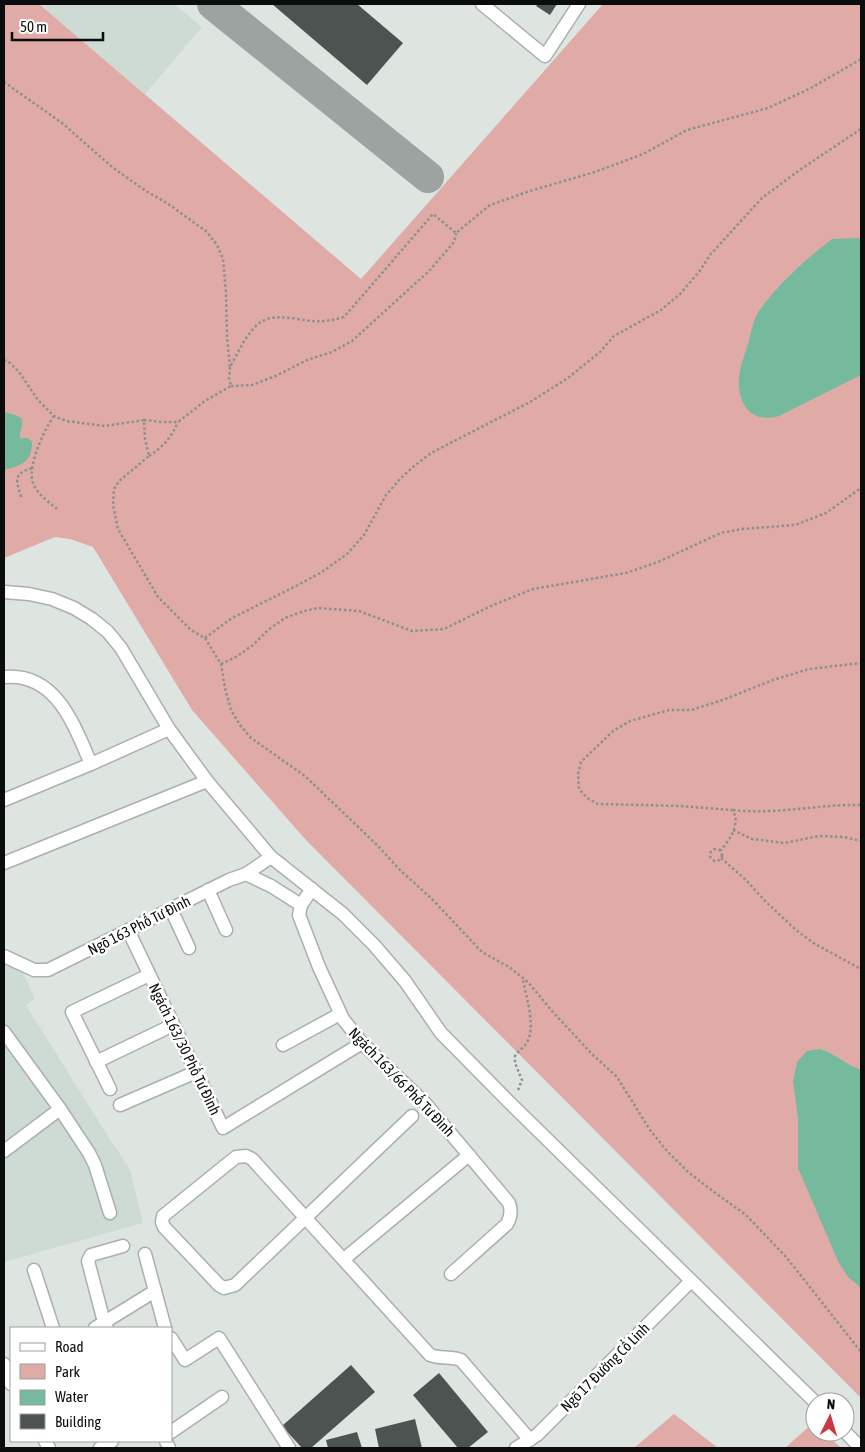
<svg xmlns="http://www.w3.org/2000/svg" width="865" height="1452" font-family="'Asap Condensed',sans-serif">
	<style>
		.built { fill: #cddbd4 }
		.green { fill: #e0aaa7 }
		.water { fill: #75ba9c }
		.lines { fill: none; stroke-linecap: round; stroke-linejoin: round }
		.taxiway { stroke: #9da3a0; stroke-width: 32 }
		.building { fill: #4d5350 }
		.minor-casing { stroke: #aab0ad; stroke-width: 15 }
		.path { stroke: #8c918e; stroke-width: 2.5; stroke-dasharray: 2.5 2.5; stroke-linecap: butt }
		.minor { stroke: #fff; stroke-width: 12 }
		.labels { text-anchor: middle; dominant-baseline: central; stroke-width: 5; stroke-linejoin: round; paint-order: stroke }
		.street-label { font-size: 15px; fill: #0a0d0b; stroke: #fff }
	</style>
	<rect width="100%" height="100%" fill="#dee5e1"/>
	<g class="built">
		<path d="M 39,4 L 174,4 L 202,27 L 145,94 Z"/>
		<path d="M 4,960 L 21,969 L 35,999 L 26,1005 L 111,1141 L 130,1169 L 143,1223 L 4,1262 Z"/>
	</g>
	<g class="green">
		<path d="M 4,4 L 39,4 L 361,279 L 603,4 L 861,4 L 861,1398 L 305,839 L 192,710 L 93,547 L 70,539 L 55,537 L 4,558 Z"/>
		<path d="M 674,1414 L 718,1448 L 634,1448 Z"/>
		<path d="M 814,1422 L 815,1432 L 824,1432 L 841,1448 L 785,1448 Z"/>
	</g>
	<g class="water">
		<path d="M 858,238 L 861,239 L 861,375 L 779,416 C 751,424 737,404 739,377 C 740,366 745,354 748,344 C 751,333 753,321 759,311 C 778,284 806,259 832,239 Z"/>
		<path d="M 4,412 L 15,415 L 22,419 C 23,427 19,432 20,438 L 28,438 L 32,442 C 32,463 21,465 4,470 Z"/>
		<path d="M 819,1049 C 835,1053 846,1065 861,1070 L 861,1288 L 848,1277 L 838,1261 L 798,1168 L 798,1118 L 793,1081 L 797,1062 L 807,1051 Z"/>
	</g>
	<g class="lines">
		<path class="taxiway" d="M 213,4 L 428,177"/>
	</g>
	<g class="building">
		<path d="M 272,4 L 357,4 L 403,43 L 367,85 Z"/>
		<path d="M 538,4 L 557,4 L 550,15 L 536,6 Z"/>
		<path d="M 351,1365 L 375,1392 L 311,1448 L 302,1448 L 282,1426 Z"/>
		<path d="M 439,1373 L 488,1432 L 468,1448 L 458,1448 L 413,1395 Z"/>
		<path d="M 415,1419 L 422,1448 L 379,1448 L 375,1429 Z"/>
		<path d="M 357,1432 L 362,1448 L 328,1448 L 326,1440 Z"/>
	</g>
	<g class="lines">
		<defs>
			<g id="minor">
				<path d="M 482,4 L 545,56 L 579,4"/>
				<path d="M 4,592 L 29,594 L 52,599 L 74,608 L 92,619 L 108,632 L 121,648 L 169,729 L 207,781 L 271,857 L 343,914 L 374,945 L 405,981 L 441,1033 L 508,1101 L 815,1402"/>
				<path d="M 4,677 C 56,672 74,725 91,764"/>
				<path d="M 4,800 L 91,764 L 169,729"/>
				<path d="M 4,863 L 207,781"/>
				<path d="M 246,874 L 271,886 L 301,905"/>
				<path d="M 312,889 L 301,905 L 299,915 L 319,967 L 343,1019 L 362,1043 L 425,1103 L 509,1203 C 512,1211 511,1217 507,1224 L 451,1274"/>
				<path d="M 208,890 L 226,930"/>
				<path d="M 171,909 L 189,948"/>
				<path d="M 128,930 L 223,1128 L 362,1043"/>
				<path d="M 4,956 L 34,970 L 48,970 L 229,880 L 246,874 L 271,857"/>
				<path d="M 4,1032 L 60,1109 L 89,1153 L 95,1165 L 110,1213"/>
				<path d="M 283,1045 L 340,1014"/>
				<path d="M 96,1062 L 173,1025"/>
				<path d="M 110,1089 L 72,1012 L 149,975"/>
				<path d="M 120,1105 L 196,1072"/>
				<path d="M 412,1116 L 235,1285 L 224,1288 L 219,1285 L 164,1227 L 162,1222 L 163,1216 L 236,1157 L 246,1156 L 252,1159 L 430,1355 C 440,1359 451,1356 461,1360 L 530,1440"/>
				<path d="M 4,1151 L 60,1109"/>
				<path d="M 145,1254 L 165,1328"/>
				<path d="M 344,1259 L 469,1155"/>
				<path d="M 34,1270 L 53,1328"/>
				<path d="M 95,1328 L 155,1291"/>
				<path d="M 107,1328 L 104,1322 L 88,1261 L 91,1255 L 123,1246"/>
				<path d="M 171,1338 L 185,1360 L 219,1338 L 289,1448"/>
				<path d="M 4,1364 L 11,1384"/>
				<path d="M 171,1432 L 222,1397"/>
				<path d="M 845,1432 L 861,1448"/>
				<path d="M 45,1441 L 49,1448"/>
				<path d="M 166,1441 L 169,1448"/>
				<path d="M 100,1448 L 112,1441"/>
				<path d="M 516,1448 L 537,1435 L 691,1281"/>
			</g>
		</defs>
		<use href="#minor" class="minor-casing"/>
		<g class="path">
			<path d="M 4,82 L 62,123 L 112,167 L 146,191 L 167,203 L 207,232 L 217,245 L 223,259 L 226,293 L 227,337 L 230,367 C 238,353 245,336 257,325 C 272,311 295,320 313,321 C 324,322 333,320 344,317 L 433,214 L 456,233 L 490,205 L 533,190 L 595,172 L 643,154 L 687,130 L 768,108 L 811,88 L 861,59"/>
			<path d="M 4,360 L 10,363 L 19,372 L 38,400 L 54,416 L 66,421 L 105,426 L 144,420 L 145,439 L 149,456 L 119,481 L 114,489 L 113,505 L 118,529 L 158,597 L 191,630 L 205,638 L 221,664 L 225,688 L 231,710 L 240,725 L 251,738 L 305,776 L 377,845 L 401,871 L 432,899 L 482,952 L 509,967 L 528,982 L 551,1010 L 592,1054 L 617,1077 L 650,1130 L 667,1151 L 688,1172 L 714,1192 L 746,1215 L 768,1238 L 787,1258 L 861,1352"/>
			<path d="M 231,386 L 252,385 L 278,375 L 307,360 L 332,352 L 352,341 L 429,271 L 454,242 L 456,233"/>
			<path d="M 54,416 C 44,430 27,466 33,483 C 37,494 49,502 57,509"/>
			<path d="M 144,420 L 162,422 L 178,422 L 205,401 L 231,386 L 229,378 L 230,367"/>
			<path d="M 149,456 C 163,447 171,438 178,422"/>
			<path d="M 21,497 C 16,480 13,474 32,468"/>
			<path d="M 205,638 L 232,618 L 296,586 L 322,572 L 347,554 L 364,535 L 386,495 L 400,479 L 413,467 L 431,453 L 530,402 L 568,378 L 600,352 L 614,336 L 661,310 L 680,294 L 699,272 L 710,255 L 762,198 L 801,169 L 861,129"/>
			<path d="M 221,664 L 236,657 L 253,645 L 268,630 L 285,618 L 304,611 L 318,608 L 359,611 L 412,631 L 444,629 L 493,605 L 533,589 L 626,573 L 658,562 L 721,533 L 742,529 L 795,525 L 826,513 L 861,488"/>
			<path d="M 733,810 C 776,815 818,804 861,805"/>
			<path d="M 733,830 L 752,839 L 784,843 L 819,836 L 844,837 L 861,841"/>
			<circle cx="716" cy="855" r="6"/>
			<path d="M 720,851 C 729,841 742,823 732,810 L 680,806 L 598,804 L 587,798 L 579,789 L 578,774 L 581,762 L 613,731 L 630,721 L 669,710 L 691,710 L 723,700 L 773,680 L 809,669 L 861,663"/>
			<path d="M 721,858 L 747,881 L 766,902 L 796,930 L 815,944 L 861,969"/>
			<path d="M 518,1090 L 522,1080 L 515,1063 L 515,1056 C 518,1051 523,1048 526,1044 C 537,1028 526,997 523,980"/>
		</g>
		<use href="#minor" class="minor"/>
	</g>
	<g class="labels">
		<g class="street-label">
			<text transform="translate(139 925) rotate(-27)">Ngõ 163 Phố Tư Đình</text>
			<text transform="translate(185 1049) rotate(64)">Ngách 163/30 Phố Tư Đình</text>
			<text transform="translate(402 1082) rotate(46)">Ngách 163/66 Phố Tư Đình</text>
			<text transform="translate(605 1367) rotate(-45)">Ngõ 17 Đường Cổ Linh</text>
		</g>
	</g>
	<rect width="865" height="1452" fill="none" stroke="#0a0d0b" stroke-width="10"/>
	<rect x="10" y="1327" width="162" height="115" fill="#ffffff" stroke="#9d9e9d"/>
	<rect x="20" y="1343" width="25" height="8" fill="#ffffff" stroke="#9d9e9d"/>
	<text x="55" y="1352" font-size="15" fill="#0a0d0b">Road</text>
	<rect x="20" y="1364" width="25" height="15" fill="#e0aaa7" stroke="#9d9e9d"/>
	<text x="55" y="1377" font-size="15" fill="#0a0d0b">Park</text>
	<rect x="20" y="1390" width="25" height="15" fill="#75ba9c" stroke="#9d9e9d"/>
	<text x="55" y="1402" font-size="15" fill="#0a0d0b">Water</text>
	<rect x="20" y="1414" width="25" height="15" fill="#4d5350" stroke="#9d9e9d"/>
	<text x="55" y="1427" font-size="15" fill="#0a0d0b">Building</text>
	<g transform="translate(830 1417) rotate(5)"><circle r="24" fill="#ffffff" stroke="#9d9e9d"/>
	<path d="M0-4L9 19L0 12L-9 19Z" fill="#c93941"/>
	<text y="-8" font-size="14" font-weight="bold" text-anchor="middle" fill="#0a0d0b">N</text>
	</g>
	<path d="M12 32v8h91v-8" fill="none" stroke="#0a0d0b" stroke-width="2.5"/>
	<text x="20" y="32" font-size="15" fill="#0a0d0b" stroke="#ffffff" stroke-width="4" paint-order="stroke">50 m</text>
</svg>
